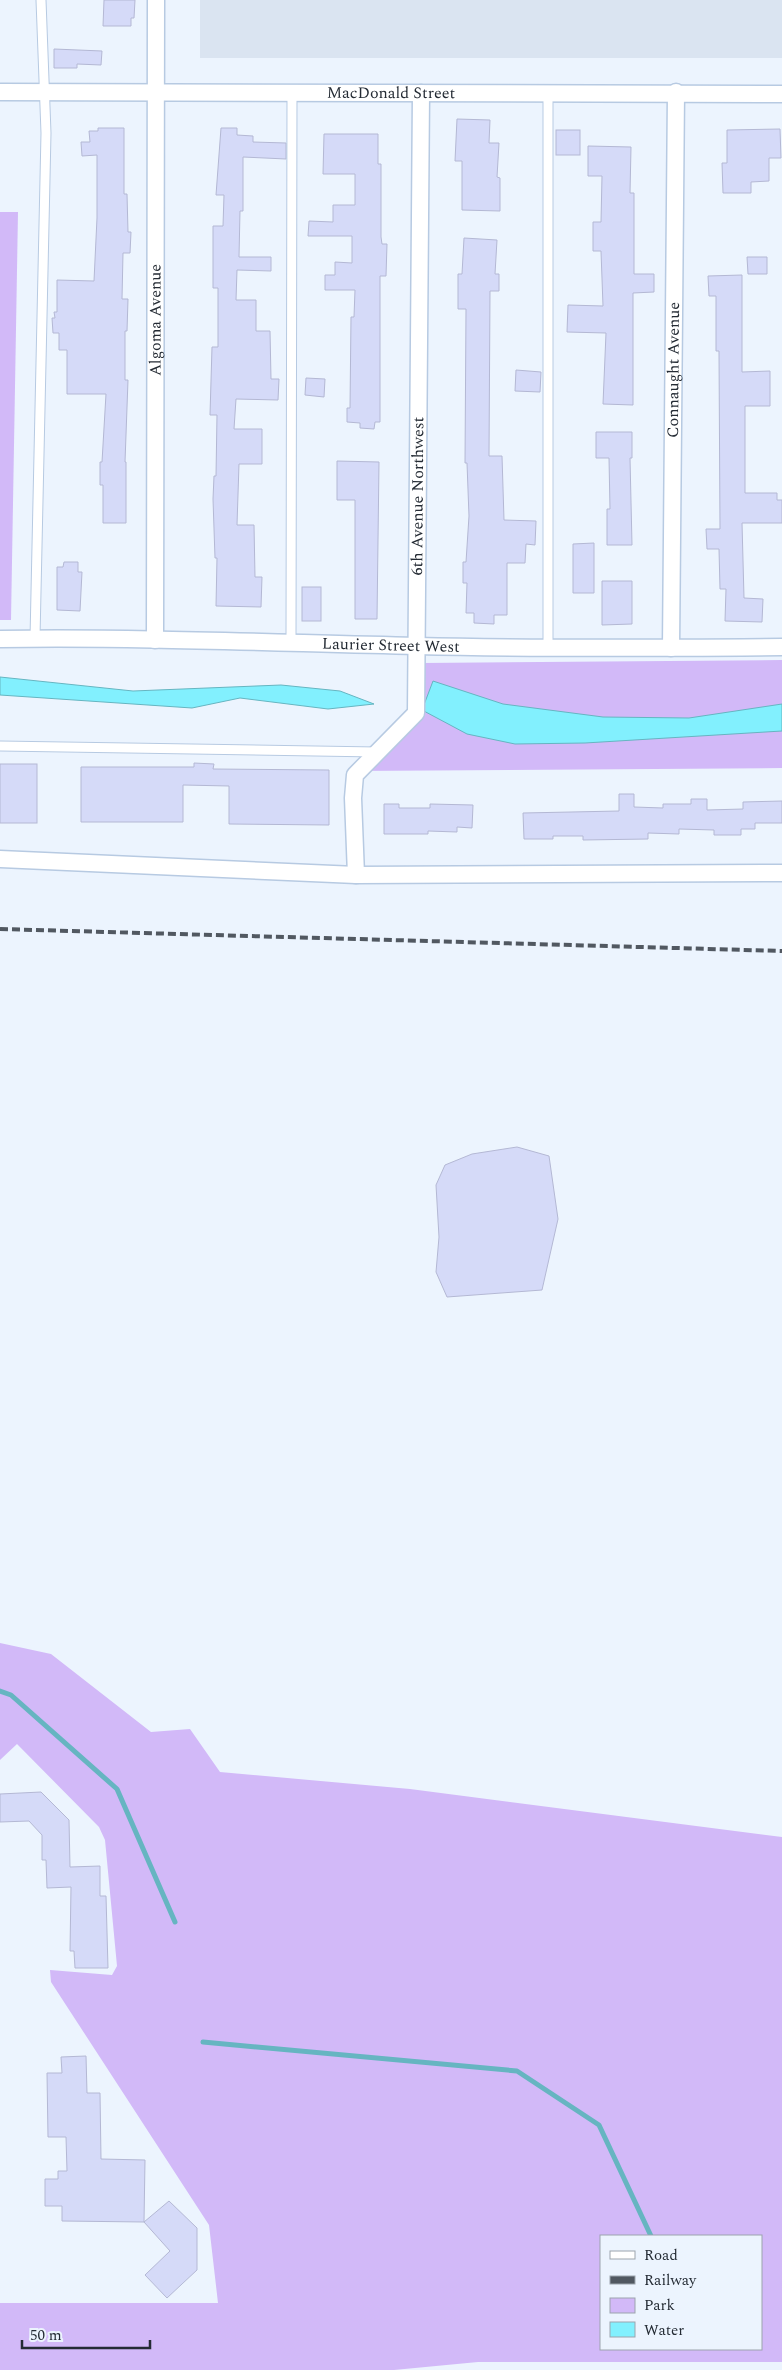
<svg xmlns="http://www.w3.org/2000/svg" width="782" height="2370" font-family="Spectral,serif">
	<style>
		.built { fill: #dae4f1 }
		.green { fill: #d2b9f8; fill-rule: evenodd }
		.water { fill: #82f0fe; stroke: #66b5c1 }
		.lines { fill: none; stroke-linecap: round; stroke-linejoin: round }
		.stream { stroke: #66b5c1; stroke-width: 5 }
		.building { fill: #d5daf8; stroke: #b4b8d4 }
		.service-casing { stroke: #b7cae2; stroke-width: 11 }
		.minor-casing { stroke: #b7cae2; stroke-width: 19 }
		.service { stroke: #fff; stroke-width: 9 }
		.minor { stroke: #fff; stroke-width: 16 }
		.rail { stroke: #515861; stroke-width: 4; stroke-dasharray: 8 4; stroke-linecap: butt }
		.labels { text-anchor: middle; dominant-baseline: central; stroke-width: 4.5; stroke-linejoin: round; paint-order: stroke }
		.street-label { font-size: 16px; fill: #242b34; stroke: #ecf4fe }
	</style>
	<rect width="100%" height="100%" fill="#ecf4fe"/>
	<rect class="built" x="200" y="0" width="582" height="58"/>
	<g class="green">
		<path d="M 0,212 L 18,212 L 11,620 L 0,620 Z"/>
		<path d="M 782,660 L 782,768 L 353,771 L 408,712 L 422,663 Z"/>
		<path d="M 0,1643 L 51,1654 L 151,1732 L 190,1729 L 220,1772 L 410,1789 L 782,1837 L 782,2362 L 478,2362 L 394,2370 L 0,2370 L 0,2303 L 218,2303 L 209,2225 L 51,1982 L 50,1970 L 112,1975 L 117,1966 L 105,1840 L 99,1827 L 17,1744 L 0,1760 ZM 601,2236 L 761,2236 L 761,2349 L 601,2349 Z"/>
	</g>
	<g class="water">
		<path d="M 0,677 L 133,691 L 281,685 L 340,691 L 374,704 L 328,709 L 240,698 L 192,708 L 0,695 Z"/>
		<path d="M 433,681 L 503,704 L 603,717 L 689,718 L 782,704 L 782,731 L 585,743 L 515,744 L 467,734 L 422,710 Z"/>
	</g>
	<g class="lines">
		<g class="stream">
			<path d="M 0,1691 L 11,1695 L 117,1789 L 175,1922"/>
			<path d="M 203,2042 L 517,2071 L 599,2125 L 651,2236"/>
		</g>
	</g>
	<g class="building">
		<path d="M 104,0 L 135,0 L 134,18 L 131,18 L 131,26 L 103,26 Z"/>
		<path d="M 54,49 L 102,51 L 101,65 L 77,64 L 77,68 L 54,68 Z"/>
		<path d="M 457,119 L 490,120 L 489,143 L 499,143 L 497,177 L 500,178 L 500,211 L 462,210 L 462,161 L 455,161 Z"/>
		<path d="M 98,128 L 124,128 L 124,194 L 127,194 L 128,232 L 131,232 L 130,253 L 123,253 L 122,299 L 128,299 L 127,331 L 125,331 L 125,380 L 128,380 L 125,462 L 126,462 L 126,523 L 103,523 L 103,485 L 100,485 L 100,462 L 102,462 L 106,394 L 67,394 L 67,350 L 59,350 L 59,333 L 53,333 L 52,318 L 55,318 L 54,312 L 57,312 L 57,280 L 94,281 L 97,218 L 97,155 L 82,156 L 81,142 L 90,142 L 89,131 L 98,131 Z"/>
		<path d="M 221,128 L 237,128 L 237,135 L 253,136 L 253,142 L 286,143 L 286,159 L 243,157 L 243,211 L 240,211 L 239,257 L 271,257 L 271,271 L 237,270 L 236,300 L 256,300 L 256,331 L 270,331 L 271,379 L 279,379 L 278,400 L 236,399 L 234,429 L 262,429 L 262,464 L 239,464 L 237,525 L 254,525 L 255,577 L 262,577 L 261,607 L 216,606 L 217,558 L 215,558 L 213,499 L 214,476 L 216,476 L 217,415 L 210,415 L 212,347 L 218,347 L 218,288 L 213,288 L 213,226 L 223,226 L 224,195 L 216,195 Z"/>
		<path d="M 780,129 L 781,158 L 769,158 L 769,181 L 751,182 L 751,193 L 723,193 L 722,163 L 727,163 L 727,130 Z"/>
		<rect x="556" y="130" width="24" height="25"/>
		<path d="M 324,134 L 378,134 L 378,164 L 381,164 L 381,237 L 382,244 L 387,244 L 386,276 L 380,276 L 380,422 L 375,422 L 374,429 L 360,428 L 360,423 L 347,422 L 347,408 L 350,408 L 351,317 L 354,317 L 355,290 L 325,290 L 325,275 L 335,275 L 335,262 L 352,263 L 352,236 L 308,236 L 309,221 L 333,222 L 333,205 L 355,205 L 355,174 L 323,174 Z"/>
		<path d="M 588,146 L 631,147 L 630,193 L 634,193 L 634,274 L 654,274 L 654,292 L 633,293 L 633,405 L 603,404 L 606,333 L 567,332 L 568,305 L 603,306 L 601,251 L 593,251 L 593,222 L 601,222 L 602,176 L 588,176 Z"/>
		<path d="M 464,238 L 497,240 L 495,274 L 499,274 L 499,291 L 490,291 L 489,456 L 502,456 L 504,520 L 536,521 L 535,545 L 526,544 L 525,563 L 507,563 L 507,615 L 494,615 L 494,624 L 474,623 L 474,613 L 466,613 L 467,583 L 463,583 L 463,562 L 466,562 L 469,516 L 467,463 L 465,463 L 466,309 L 458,309 L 458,274 L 462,274 Z"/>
		<path d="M 747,257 L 767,257 L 767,274 L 748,274 Z"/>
		<path d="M 742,275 L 742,372 L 770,371 L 770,406 L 745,406 L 745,493 L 777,493 L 777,500 L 782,500 L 782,523 L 742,523 L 744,598 L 763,599 L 762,622 L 725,621 L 726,589 L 720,589 L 719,549 L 707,549 L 706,529 L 720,529 L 719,351 L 716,351 L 716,296 L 709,296 L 708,276 Z"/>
		<path d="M 516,370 L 541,372 L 540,392 L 515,391 Z"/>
		<path d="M 306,378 L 325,379 L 324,397 L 305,395 Z"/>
		<path d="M 596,432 L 632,432 L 632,458 L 630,458 L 632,545 L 607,545 L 607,509 L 610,509 L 609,458 L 596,458 Z"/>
		<path d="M 337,461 L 379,462 L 377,619 L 355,619 L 355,500 L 337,500 Z"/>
		<path d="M 594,543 L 594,593 L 573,593 L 573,544 Z"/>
		<path d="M 64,562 L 78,562 L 78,572 L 82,572 L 80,611 L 57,610 L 57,567 L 63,567 Z"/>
		<path d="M 602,581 L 632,581 L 632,624 L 602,625 Z"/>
		<rect x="302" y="587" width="19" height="34"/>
		<path d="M 194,763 L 214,764 L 213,769 L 329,770 L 329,825 L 229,824 L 229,786 L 183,785 L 183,822 L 81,822 L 81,767 L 194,767 Z"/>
		<rect x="0" y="764" width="37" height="59"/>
		<path d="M 619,794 L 634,794 L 634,807 L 663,808 L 663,804 L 691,804 L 691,799 L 707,799 L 707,810 L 743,809 L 743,802 L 782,801 L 782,823 L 755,823 L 755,829 L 741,829 L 741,835 L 714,835 L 714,830 L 679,829 L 679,834 L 648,833 L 648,839 L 583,840 L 583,836 L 553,836 L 553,839 L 524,839 L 523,813 L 619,811 Z"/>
		<path d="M 384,804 L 399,804 L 399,808 L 430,808 L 430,804 L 473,805 L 472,828 L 457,827 L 457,832 L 428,831 L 428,834 L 384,834 Z"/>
		<path d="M 517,1147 L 549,1156 L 558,1219 L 542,1290 L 447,1297 L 436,1272 L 439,1237 L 436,1185 L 445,1165 L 472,1154 Z"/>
		<path d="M 41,1792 L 69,1820 L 70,1867 L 100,1866 L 100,1896 L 106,1896 L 108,1968 L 75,1968 L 74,1951 L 70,1951 L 71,1887 L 47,1888 L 46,1860 L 42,1860 L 42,1835 L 29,1821 L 0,1822 L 0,1794 Z"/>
		<path d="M 86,2056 L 87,2093 L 100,2093 L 101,2159 L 145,2160 L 144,2222 L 62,2221 L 62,2206 L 45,2206 L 45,2179 L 58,2179 L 58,2171 L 67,2171 L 66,2137 L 48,2137 L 47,2073 L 62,2073 L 61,2057 Z"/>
		<path d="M 169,2201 L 197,2228 L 197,2270 L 167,2298 L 145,2275 L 170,2251 L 144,2222 Z"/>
	</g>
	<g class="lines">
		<defs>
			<g id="service">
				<path d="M 35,638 L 46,133 L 41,0"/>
				<path d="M 291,642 L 292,93"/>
				<path d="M 548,646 L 548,93"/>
				<path d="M 0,746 L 377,752"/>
			</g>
			<g id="minor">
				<path id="s1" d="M 0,92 L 782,94"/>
				<path id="s2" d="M 0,639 C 139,637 278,643 417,646 C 538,649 660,648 782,647"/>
				<path id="s3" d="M 155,640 L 156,0"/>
				<path id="s4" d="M 671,648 L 676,92"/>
				<path d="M 0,859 L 356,875 L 782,873"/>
				<path id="s5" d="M 356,875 L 353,798 L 355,775 L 416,713 L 421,93"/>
			</g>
		</defs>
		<use href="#service" class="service-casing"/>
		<use href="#minor" class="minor-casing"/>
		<use href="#service" class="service"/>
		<use href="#minor" class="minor"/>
		<path class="rail" d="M 0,929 L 782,951"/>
	</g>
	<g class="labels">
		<g class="street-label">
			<text stroke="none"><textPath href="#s1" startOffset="391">MacDonald Street</textPath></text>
			<text stroke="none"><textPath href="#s3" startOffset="320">Algoma Avenue</textPath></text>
			<text stroke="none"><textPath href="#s4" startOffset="278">Connaught Avenue</textPath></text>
			<text stroke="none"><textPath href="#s5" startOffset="404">6th Avenue Northwest</textPath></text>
			<text stroke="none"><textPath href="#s2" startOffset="391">Laurier Street West</textPath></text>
		</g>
	</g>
	<rect x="600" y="2235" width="162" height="115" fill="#ecf4fe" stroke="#9ca4ad"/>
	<rect x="610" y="2251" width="25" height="8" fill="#ffffff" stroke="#9ca4ad"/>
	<text x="644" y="2260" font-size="15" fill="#242b34">Road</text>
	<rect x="610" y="2276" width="25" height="8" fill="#515861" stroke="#9ca4ad"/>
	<text x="644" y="2285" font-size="15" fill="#242b34">Railway</text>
	<rect x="610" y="2298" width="25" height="15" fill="#d2b9f8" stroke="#9ca4ad"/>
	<text x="644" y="2310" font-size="15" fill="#242b34">Park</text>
	<rect x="610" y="2322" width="25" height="15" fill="#82f0fe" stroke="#9ca4ad"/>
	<text x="644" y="2335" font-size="15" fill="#242b34">Water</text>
	<path d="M22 2340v8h128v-8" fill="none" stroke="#242b34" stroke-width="2.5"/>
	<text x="30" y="2340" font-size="15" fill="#242b34" stroke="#ecf4fe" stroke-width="4" paint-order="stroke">50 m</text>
</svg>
